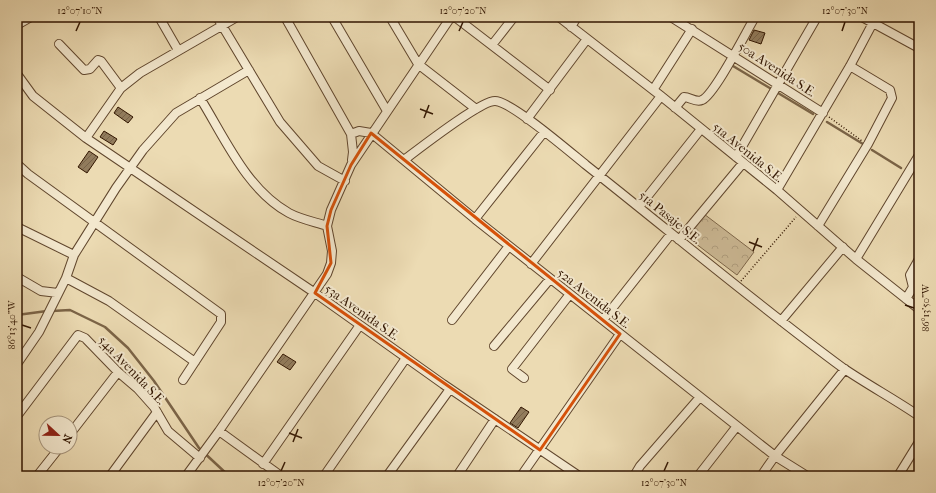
<svg xmlns="http://www.w3.org/2000/svg" width="936" height="493" font-family="'IM FELL French Canon',serif">
<defs>
<pattern id="park-crowns" width="20" height="18" patternUnits="userSpaceOnUse"><rect width="20" height="18" fill="#ccb995"/><path d="M2 6a3 3 0 1 1 6 0M12 15a3 3 0 1 1 6 0" fill="none" stroke="#b09e7f"/></pattern>
<pattern id="building-hatch" width="6" height="6" patternUnits="userSpaceOnUse"><rect width="6" height="6" fill="#927c5d"/><path d="M-1 1l2-2M0 6l6-6M5 7l2-2" fill="none" stroke="#78644a"/></pattern>
</defs>
<rect width="100%" height="100%" fill="#ecdbb3"/>
<filter id="stains"><feTurbulence type="fractalNoise" baseFrequency=".005" numOctaves="4"/><feColorMatrix values="0 0 0 0 .2 0 0 0 0 .09 0 0 0 0 .02 0 0 0 .5 -.17"/></filter>
<radialGradient id="worn" r=".72"><stop offset=".6" stop-color="#630" stop-opacity="0"/><stop offset="1" stop-color="#630" stop-opacity=".3"/></radialGradient>
<path fill="url(#park-crowns)" stroke="#7e674a" d="M704,214L754,252L737,275L687,237Z"/>
<g fill="none" stroke-linecap="round" stroke-linejoin="round">
<path stroke="#7b6447" stroke-width="2.5" d="M733,66L813,114
M827,122L863,144
M872,150L901,168
M915,177L919,179
M52,311L70,310L105,327L128,348L154,381L199,448L229,476
M17,315L47,311"/>
</g>
<path fill="url(#building-hatch)" stroke="#311500" d="M754,30L765,33L761,44L749,40Z
M118,107L133,117L128,123L114,113Z
M104,131L117,139L113,145L100,137Z
M89,151L98,157L87,173L78,167Z
M283,354L296,362L290,370L277,362Z
M521,407L529,412L518,428L510,423Z"/>
<g fill="none" stroke-linecap="round" stroke-linejoin="round">
<g stroke="#60462d" stroke-width="10">
<path id="minor" d="M159,17L178,50
M217,17L280,122L318,166L345,181
M285,17L351,134L353,152L352,160
M332,17L387,111
M390,17L418,64L476,109
M455,17L550,90
M559,17L661,96L777,190L856,259L919,309
M671,17L823,113
M862,17L919,48
M17,25L31,17
M571,27L577,17
M59,44L84,70L90,69L98,60L101,61L121,88
M492,45L514,17
M17,74L33,96L86,138L315,293L443,384L579,476
M653,90L692,29
M200,98C225,138 246,189 289,213C300,219 315,222 327,226
M675,108L684,97C690,97 696,103 702,100C715,94 746,32 755,17
M527,119L587,39
M351,134L359,131L371,133L475,219L737,426L775,456L807,476
M86,138L121,88L140,73L237,17
M736,157L817,17
M404,160C420,148 480,101 495,101C511,101 571,153 586,165C672,233 755,303 843,368C868,385 894,399 919,416
M17,164L28,174L221,314V322L183,380
M777,190L850,66L876,17
M639,207L701,129
M475,219L544,132
M818,226L868,144L892,98L890,90L850,66
M17,227L74,255
M679,240L743,163
M856,259L919,155
M531,264L661,96
M17,277L41,291L58,293
M66,278L109,301L195,362
M906,299L913,287L910,275L919,259
M452,320L509,246
M603,320L671,234
M781,321L843,247
M494,346L550,279
M17,364L39,332L66,278L74,255L116,188L143,150L176,113L249,70
M524,378L512,369L570,294
M17,416L78,335L85,338L118,372L138,389L154,407L168,431L200,458
M219,431L281,476
M70,434L118,372
M263,464L360,325
M37,476L60,447
M110,476L157,412
M186,476L219,431L327,274L331,263L332,251L327,226L331,210L351,165L451,17
M324,476L406,358
M387,476L450,389
M457,476L495,419
M521,476L620,334
M634,476L640,466L700,397
M698,476L737,426
M761,476L775,456L845,369
M898,476L919,442"/>
</g>
<path stroke="#311500" stroke-width="1.5" stroke-dasharray="1 2" stroke-linecap="butt" d="M829,117L862,141
M741,281L796,217"/>
<use href="#minor" stroke="#f3e8ce" stroke-width="8"/>
</g>
<path fill="none" stroke="#d6520b" stroke-width="3" stroke-linejoin="round" d="M371,133L620,334L540,450L315,293L331,263L327,226L331,210L351,165Z"/>
<path fill="none" stroke="#311500" stroke-width="1.5" d="M76,31L80,22M459,31L463,22M842,31L845,22M420,109L433,114M424,118L429,105M749,242L762,247M753,251L758,238M905,305L914,308M22,325L31,328M289,433L302,438M293,442L298,429M281,471L285,462M664,471L668,462"/>
<g text-anchor="middle" dominant-baseline="central" stroke-width="4" stroke-linejoin="round" paint-order="stroke">
<g font-size="13" fill="#311500" stroke="#f3e8ce">
<text transform="translate(777 69) rotate(33)">50a Avenida S.E.</text>
<text transform="translate(748 152) rotate(39)">51a Avenida S.E.</text>
<text transform="translate(670 217) rotate(39)">51a Pasaje S.E.</text>
<text transform="translate(594 298) rotate(38)">52a Avenida S.E.</text>
<text transform="translate(362 312) rotate(35)">53a Avenida S.E.</text>
<text transform="translate(132 370) rotate(46)">54a Avenida S.E.</text>
</g>
</g>
<rect width="936" height="493" fill="none" stroke="#ecdbb3" stroke-width="44"/>
<g transform="translate(58 435) rotate(112)"><circle r="19" fill="#f3e8ce" stroke="#a5947c"/>
<path d="M0-3L7 15L0 10L-7 15Z" fill="#8f2418"/>
<text y="-6" font-size="11" font-weight="bold" text-anchor="middle" fill="#311500">N</text>
</g>
<rect x="22" y="22" width="892" height="449" fill="none" stroke="#311500" stroke-width="1.5"/>
<g font-size="10" text-anchor="middle" fill="#311500">
<text x="80" y="14">12°07'10"N</text>
<text x="463" y="14">12°07'20"N</text>
<text x="845" y="14">12°07'30"N</text>
<text transform="translate(925 308) rotate(-90)" y="4">86°13'50"W</text>
<text transform="translate(11 325) rotate(-90)" y="4">86°13'40"W</text>
<text x="281" y="486">12°07'20"N</text>
<text x="664" y="486">12°07'30"N</text>
</g>
<rect width="100%" height="100%" filter="url(#stains)"/>
<rect width="100%" height="100%" fill="url(#worn)"/>
</svg>
